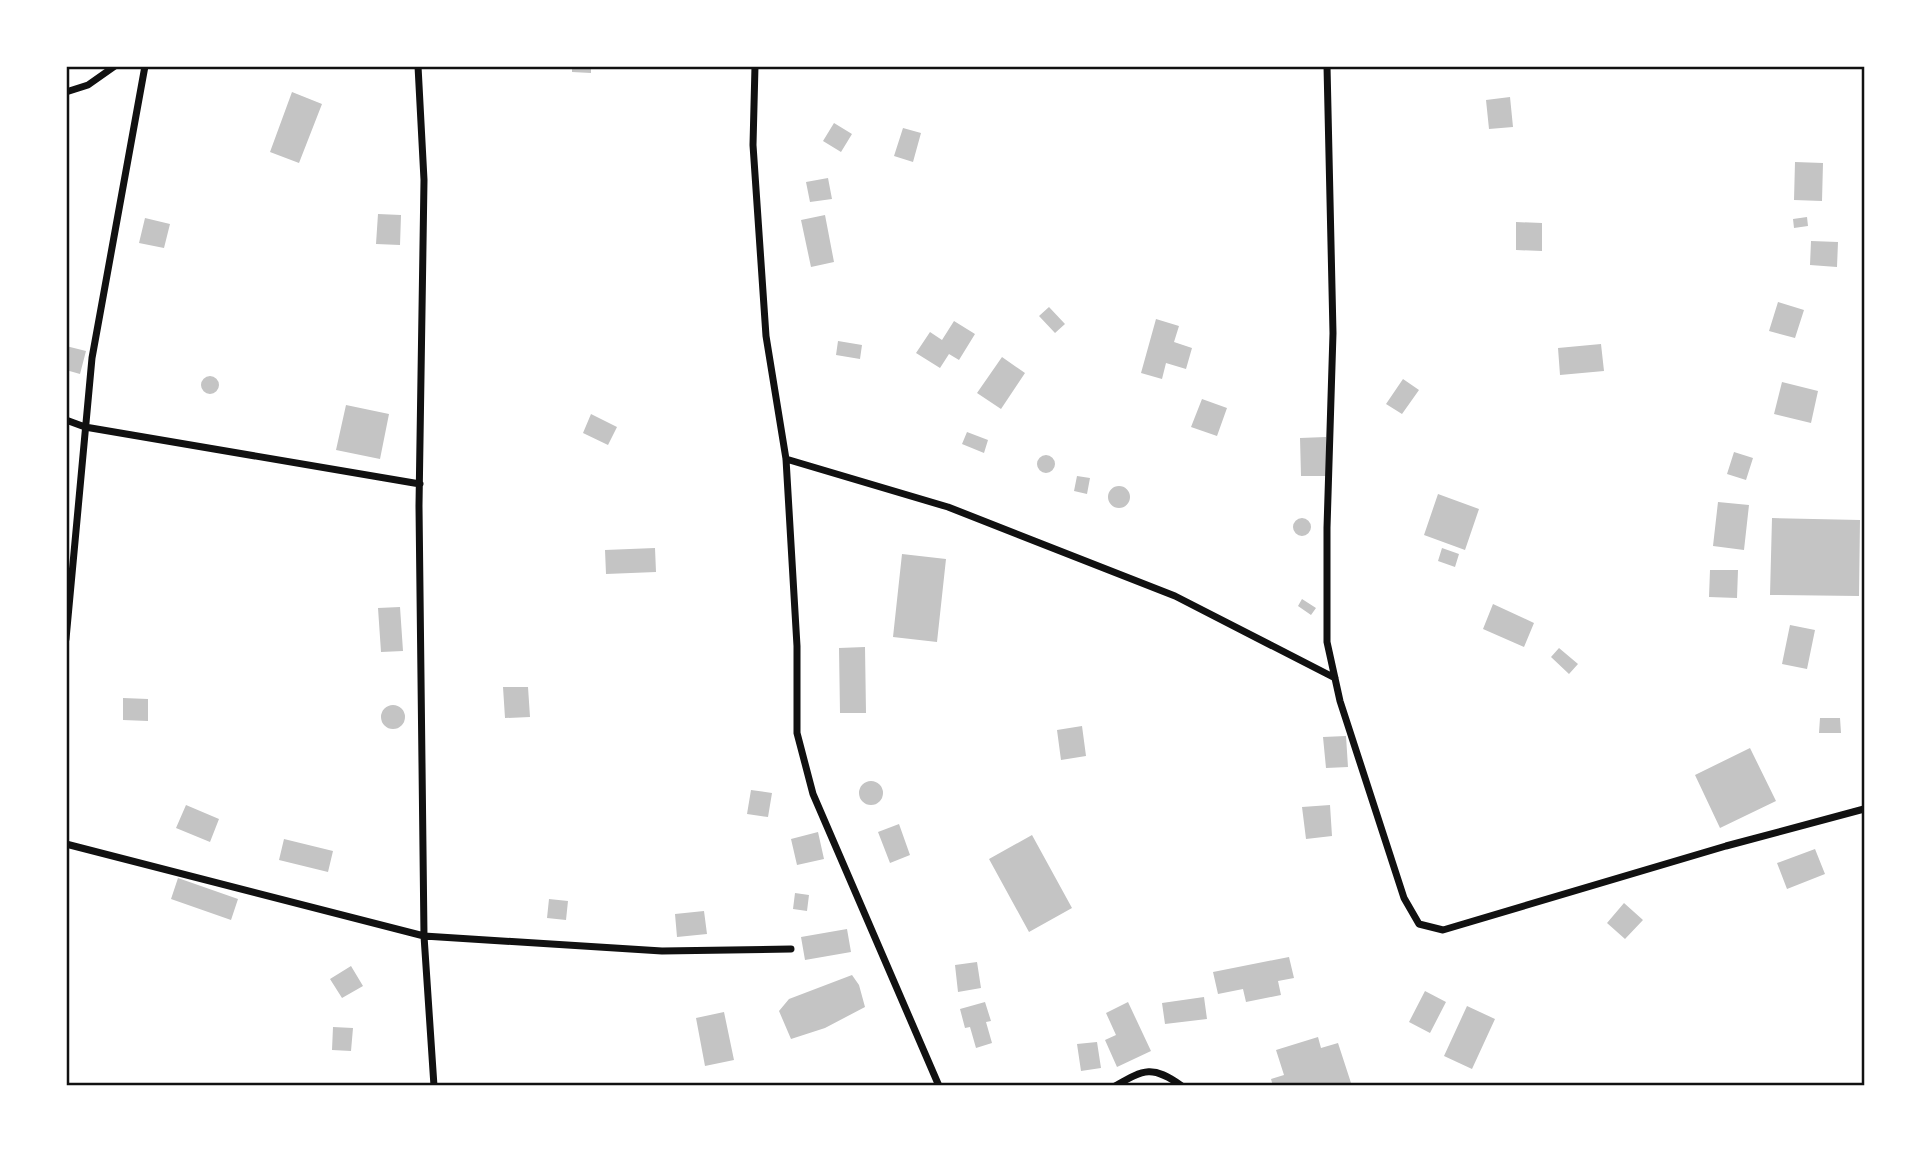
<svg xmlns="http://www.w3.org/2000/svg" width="1931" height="1152" font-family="Barlow,sans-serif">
<rect width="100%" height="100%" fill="#fff"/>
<path fill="#c4c4c4" d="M572,66H591V73L572,72Z
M292,92L322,104L299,163L270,152Z
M1510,97L1513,127L1489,129L1486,100Z
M834,123L852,134L841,152L823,141Z
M903,128L921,133L913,162L894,156Z
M1795,162L1823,163L1822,201L1794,200Z
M828,178L832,199L810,202L806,182Z
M378,214L401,215L400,245L376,244Z
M825,215L834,262L811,267L801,220Z
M1807,217L1808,226L1794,228L1793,219Z
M145,218L170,224L164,248L139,243Z
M1516,222L1542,223V251L1516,250Z
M1811,241L1838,242L1837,267L1810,265Z
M1778,302L1804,310L1795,338L1769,331Z
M1049,307L1065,324L1055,333L1039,316Z
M1156,319L1179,326L1174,342L1192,348L1186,369L1166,363L1162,379L1141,373Z
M954,321L975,334L959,360L949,354L940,368L916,353L930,332L942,340Z
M838,341L862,345L860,359L836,355Z
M1601,344L1604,371L1560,375L1558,348Z
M66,346L86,351L80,374L66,370Z
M1002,357L1025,373L1001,409L977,393Z
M201 385a9 9 0 1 1 18 0a9 9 0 1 1-18 0Z
M1403,379L1419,390L1402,414L1386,404Z
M1782,382L1818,391L1811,423L1774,414Z
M1202,399L1227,408L1217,436L1191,427Z
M346,405L389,414L380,459L336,450Z
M591,414L617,427L608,445L583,433Z
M967,432L988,440L984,453L962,444Z
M1326,437L1327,476H1301L1300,438Z
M1734,452L1753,458L1746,480L1727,474Z
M1037 464a9 9 0 1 1 18 0a9 9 0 1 1-18 0Z
M1077,476L1090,478L1087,494L1074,491Z
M1108 497a11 11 0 1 1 22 0a11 11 0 1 1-22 0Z
M1438,494L1479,509L1465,550L1424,535Z
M1718,502L1749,505L1744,550L1713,546Z
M1772,518L1860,520L1859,596L1770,595Z
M1293 527a9 9 0 1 1 18 0a9 9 0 1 1-18 0Z
M655,548L656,572L606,574L605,550Z
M1442,548L1459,554L1455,567L1438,561Z
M902,554L946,559L937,642L893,637Z
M1710,570H1738L1737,598L1709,597Z
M1302,599L1316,608L1311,615L1298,606Z
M1493,604L1534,623L1524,647L1483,629Z
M400,607L403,651L381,652L378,608Z
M1790,625L1815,630L1807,669L1782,664Z
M865,647L866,713H840L839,648Z
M1559,648L1578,664L1569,674L1551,657Z
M503,687H528L530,717L505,718Z
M123,698L148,699V721L123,720Z
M381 717a12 12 0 1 1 24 0a12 12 0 1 1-24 0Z
M1820,718H1840L1841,733H1819Z
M1082,726L1086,756L1061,760L1057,730Z
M1346,736L1348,767L1326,768L1323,737Z
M1750,748L1776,801L1720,828L1695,775Z
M859 793a12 12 0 1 1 24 0a12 12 0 1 1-24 0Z
M751,790L772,793L768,817L747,814Z
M186,805L219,819L210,842L176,828Z
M1330,805L1332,836L1306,839L1302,807Z
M899,824L910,855L890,863L878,832Z
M818,832L824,859L797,865L791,839Z
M1032,835L1072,908L1029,932L989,859Z
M284,839L333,851L328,872L279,860Z
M1815,849L1825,874L1787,889L1777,863Z
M178,878L238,899L231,920L171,899Z
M795,893L809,895L807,911L793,909Z
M549,899L568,901L566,920L547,918Z
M1624,903L1643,920L1625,939L1607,923Z
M704,911L707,934L677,937L675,914Z
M847,929L851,952L805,960L801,937Z
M1289,957L1294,978L1278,981L1281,995L1246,1002L1243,989L1218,994L1213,972Z
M977,962L981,988L958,992L955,965Z
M351,966L363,986L342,998L330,979Z
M852,975L859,985L865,1007L825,1028L791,1039L779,1011L789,999Z
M1425,991L1446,1002L1430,1033L1409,1022Z
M1204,997L1207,1019L1165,1024L1162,1003Z
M985,1002L991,1021L986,1022L992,1043L976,1048L970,1027L965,1028L960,1009Z
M1128,1002L1151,1051L1117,1067L1105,1040L1116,1035L1106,1013Z
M1467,1006L1495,1019L1472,1069L1444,1056Z
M724,1012L734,1060L705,1066L696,1018Z
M333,1027L353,1028L351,1051L332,1050Z
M1318,1037L1321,1048L1338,1043L1352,1086H1273L1271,1079L1284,1075L1276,1050Z
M1097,1042L1101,1068L1081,1071L1077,1044Z"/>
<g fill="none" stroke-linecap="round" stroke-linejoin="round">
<path stroke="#111" stroke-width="7" d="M418,66L424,180L419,506L424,936L434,1086
M755,66L753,145L766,336L786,459L797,646V733L813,794L939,1086
M1327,66L1333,333L1327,528V642L1340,701L1404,898L1419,924L1443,930L1726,846L1864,809
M66,92L88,85L115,66
M66,420L85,427L420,484
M786,459L948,507L1175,596L1335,678
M66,639L92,358L145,66
M66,844L424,936L662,951L791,949
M1115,1086C1145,1069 1152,1065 1182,1086"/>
</g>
<rect width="1931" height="1152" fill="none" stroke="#ffffff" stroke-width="136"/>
<rect x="68" y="68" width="1795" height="1016" fill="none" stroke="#111" stroke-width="2.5"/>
</svg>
